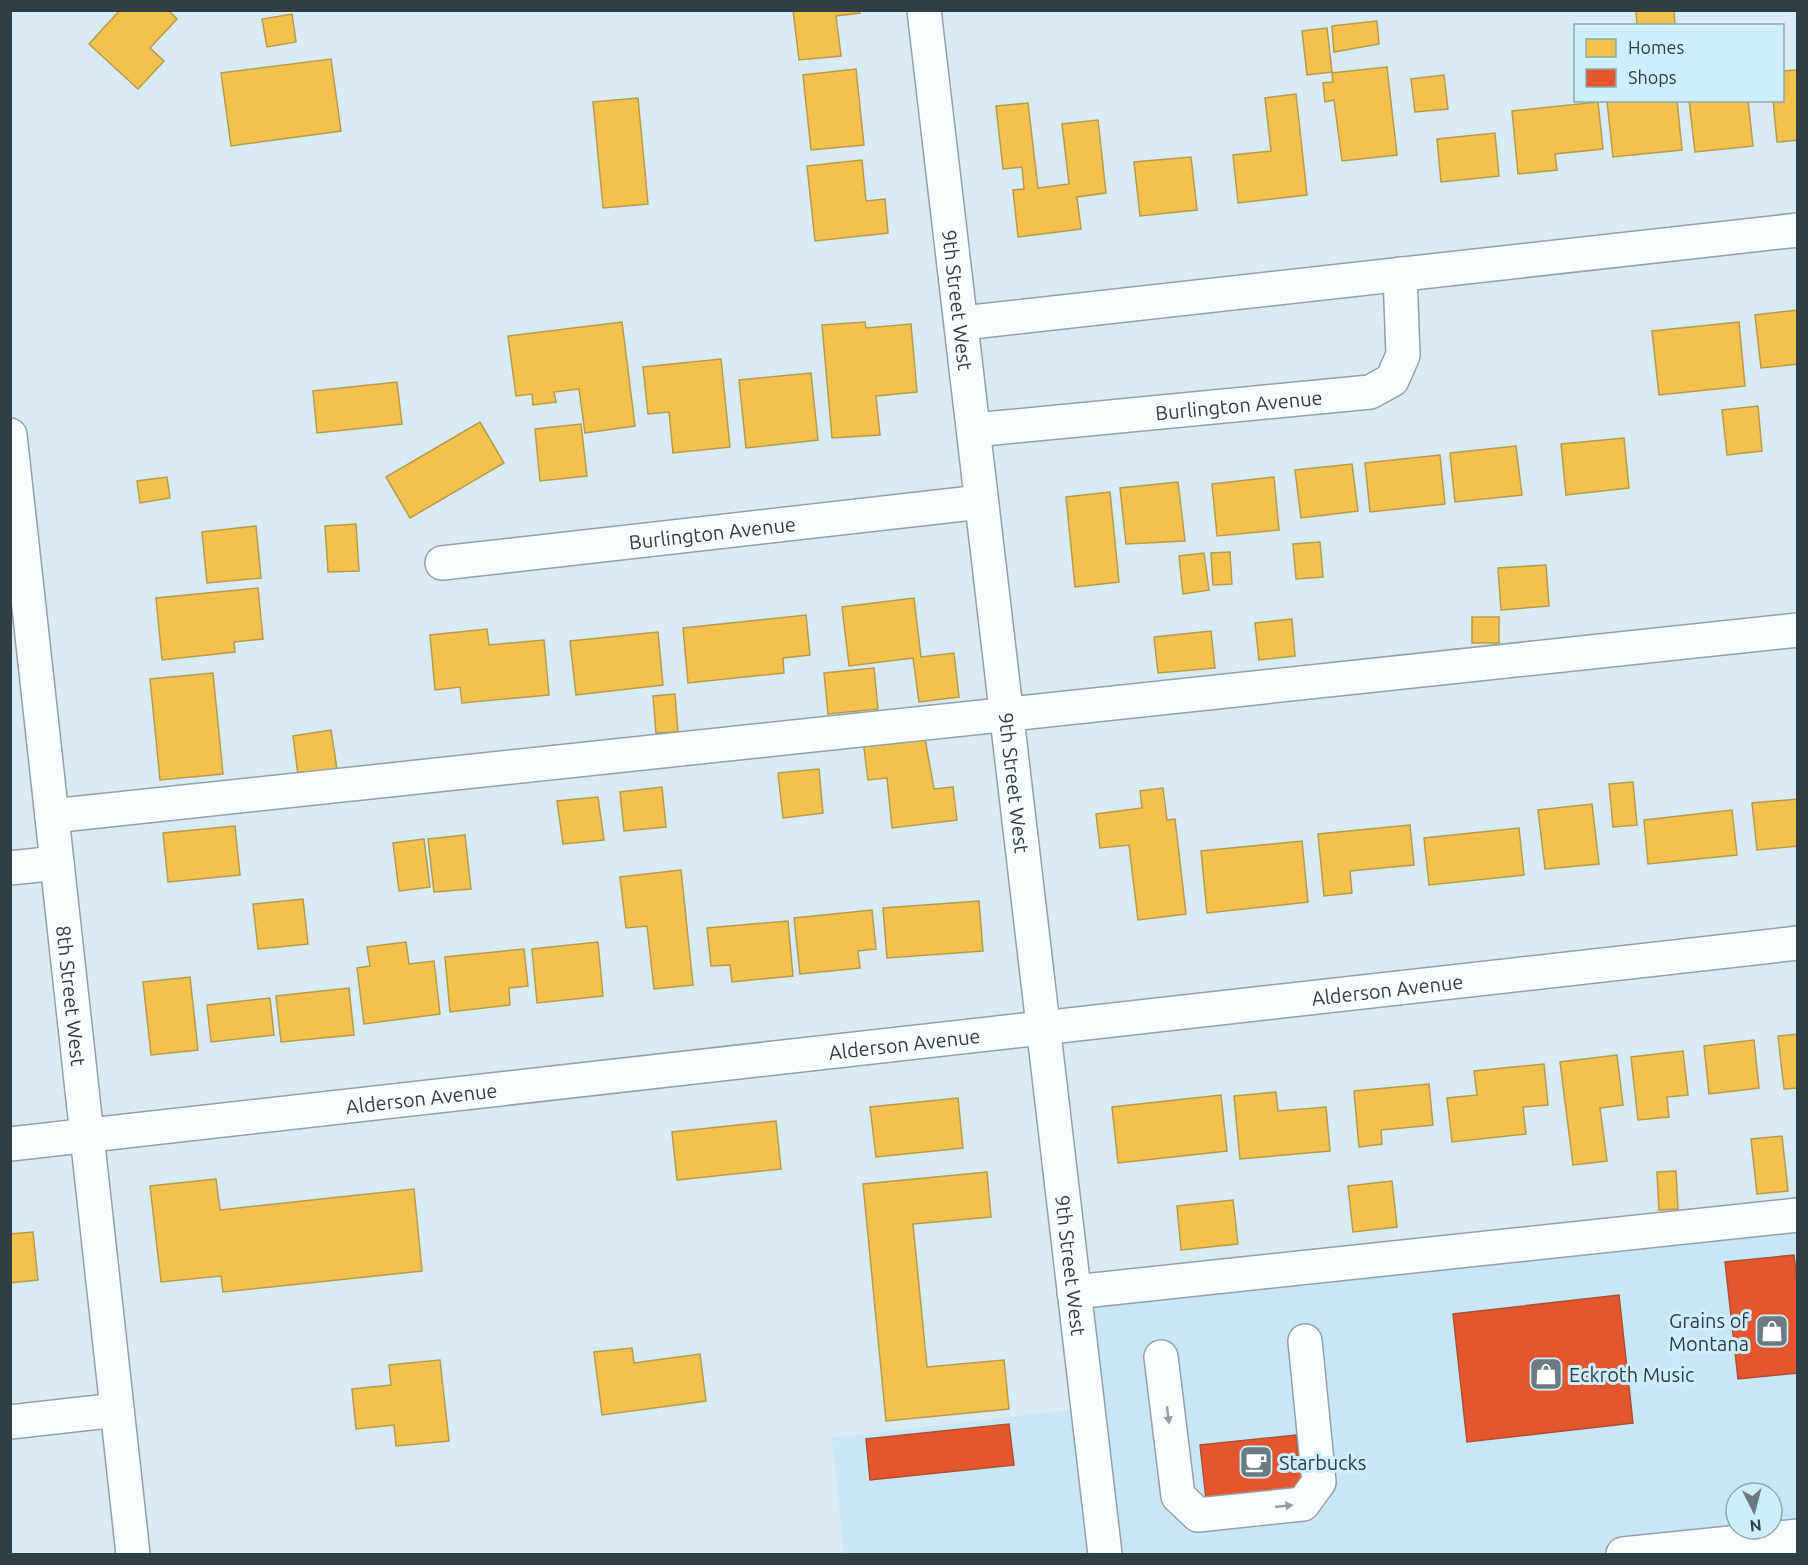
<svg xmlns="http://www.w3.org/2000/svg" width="1808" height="1565" font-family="Ubuntu,sans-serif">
<rect width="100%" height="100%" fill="#d8eaf2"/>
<path fill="#c8e7f4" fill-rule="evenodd" d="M1797,1214V1554H844L832,1438L1087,1408L1074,1292ZM1736,1493H1772V1529H1736Z"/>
<path fill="#f2c14e" stroke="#b89a4b" stroke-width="1.5" d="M120,10H168L177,19L150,48L164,61L138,89L89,44Z
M793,10H859L860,13L836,16L841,56L799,60Z
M1636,10H1674L1675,26H1637Z
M292,14L296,42L267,47L262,19Z
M1377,21L1379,44L1334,52L1332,26Z
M1327,28L1332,72L1307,75L1302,31Z
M331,59L341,131L231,146L221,73Z
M1387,67L1397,155L1342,161L1334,100L1325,102L1323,83L1333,82L1332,73Z
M856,69L864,145L811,150L803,75Z
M1798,70V140L1777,142L1773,100H1782V71Z
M1444,75L1448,109L1415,112L1411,79Z
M1296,94L1307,195L1238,203L1233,155L1271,151L1265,98Z
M638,98L648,204L603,208L593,102Z
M1677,100L1682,150L1613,157L1607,101Z
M1689,100H1748L1753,146L1695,152Z
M1598,102L1603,149L1555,154L1557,170L1518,174L1512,111Z
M1028,103L1038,188L1069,184L1062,124L1098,120L1106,193L1077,197L1081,229L1018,237L1013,190L1024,189L1022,167L1003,169L996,106Z
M1495,133L1499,176L1441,182L1437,139Z
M1191,157L1197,210L1140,216L1134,162Z
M862,160L866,201L885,199L888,233L815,241L807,166Z
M1798,310V364L1761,368L1755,315Z
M622,322L635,426L585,433L579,389L554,392L556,402L533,405L532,394L516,396L508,336Z
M865,322L866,328L911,324L917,392L876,396L880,435L832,438L822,325Z
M1739,322L1745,386L1659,395L1652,331Z
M721,359L730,447L673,453L669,412L648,414L643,367Z
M811,373L818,440L746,448L739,380Z
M397,382L402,424L317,433L313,391Z
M1758,406L1762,451L1727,455L1722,410Z
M480,422L504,463L410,518L386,477Z
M581,424L587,476L540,481L535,429Z
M1624,438L1629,488L1566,495L1561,444Z
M1516,446L1522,495L1455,502L1450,453Z
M1440,455L1445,504L1370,512L1365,463Z
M1352,464L1358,511L1301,518L1295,470Z
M167,477L170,498L140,503L137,481Z
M1274,477L1279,530L1217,536L1212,484Z
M1178,482L1185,541L1126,544L1120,488Z
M1110,492L1119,582L1075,587L1066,497Z
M356,524L359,571L328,572L325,526Z
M256,526L261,578L207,583L202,532Z
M1320,542L1323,577L1296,579L1293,544Z
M1230,552L1232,584L1213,585L1211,553Z
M1204,553L1209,590L1183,594L1179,556Z
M1546,565L1549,606L1501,610L1498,568Z
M258,588L263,639L234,642L235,652L162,660L156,598Z
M914,598L921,657L954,653L959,697L919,702L913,658L849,666L842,607Z
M806,615L810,655L783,658L784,673L688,683L683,628Z
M1472,617H1499V643H1472Z
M1292,619L1295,656L1259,660L1255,623Z
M487,629L489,645L544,640L549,695L462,703L460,687L435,690L430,635Z
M1211,631L1215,668L1158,673L1154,637Z
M658,632L663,685L576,695L570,641Z
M874,668L878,709L828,714L824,673Z
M213,673L223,774L160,780L150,679Z
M675,694L678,732L656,733L653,696Z
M331,730L337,769L298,775L293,736Z
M924,733L934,789L953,787L957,820L892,828L887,778L868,780L863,740Z
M819,769L823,813L783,818L778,773Z
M1633,782L1637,825L1613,827L1609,784Z
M662,787L666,827L624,831L620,792Z
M1163,788L1167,820L1175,819L1186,914L1138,920L1129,845L1100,848L1096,814L1142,808L1140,791Z
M598,797L604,840L563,844L557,801Z
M1798,799V846L1757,850L1752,803Z
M1592,804L1599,864L1545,869L1538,810Z
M1732,810L1737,855L1648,864L1644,820Z
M1410,825L1414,865L1350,871L1352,893L1324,896L1318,834Z
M235,826L240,875L168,882L163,833Z
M1519,828L1524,875L1429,885L1424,838Z
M465,835L471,889L434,892L428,839Z
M424,839L430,887L399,891L393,843Z
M1302,841L1308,902L1207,913L1201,851Z
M681,870L693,985L654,989L647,926L626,928L620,877Z
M303,899L308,944L258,949L253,904Z
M979,901L983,951L887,958L883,908Z
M872,910L876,949L858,951L860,968L800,974L794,918Z
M788,921L793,976L732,982L730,965L711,966L707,928Z
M406,942L409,964L434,961L440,1014L364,1024L357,968L370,966L367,947Z
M598,942L603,996L537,1003L532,949Z
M524,949L528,986L509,988L510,1005L450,1012L445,957Z
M190,977L198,1050L151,1055L143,982Z
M349,988L354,1035L281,1042L276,996Z
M270,998L274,1035L211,1042L207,1005Z
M1798,1034V1088L1784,1089L1778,1036Z
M1754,1040L1759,1088L1709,1094L1704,1046Z
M1683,1051L1688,1095L1667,1097L1669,1117L1638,1120L1631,1057Z
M1617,1055L1623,1105L1600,1108L1607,1161L1573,1165L1560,1062Z
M1544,1064L1548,1105L1523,1107L1526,1134L1452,1142L1447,1098L1477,1095L1474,1071Z
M1429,1084L1433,1125L1381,1130L1382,1144L1359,1147L1354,1091Z
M1276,1092L1278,1111L1326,1107L1330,1151L1240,1159L1234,1096Z
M1221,1095L1227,1151L1118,1163L1112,1107Z
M958,1098L963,1148L876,1157L870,1107Z
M776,1121L781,1169L677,1180L672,1132Z
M1782,1136L1788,1191L1757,1194L1751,1139Z
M1676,1171L1678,1209L1659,1210L1657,1172Z
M987,1172L991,1217L913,1224L927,1367L1004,1360L1009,1409L886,1421L863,1184Z
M216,1179L220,1210L414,1189L422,1271L223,1292L221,1276L161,1282L150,1186Z
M1392,1181L1397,1227L1353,1232L1348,1186Z
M1233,1200L1238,1244L1181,1250L1177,1206Z
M33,1232L38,1280L10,1283V1234Z
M632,1348L634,1363L700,1354L706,1401L602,1415L594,1352Z
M440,1360L449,1441L396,1446L394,1425L356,1429L352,1389L391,1385L389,1365Z"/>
<path fill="#e4572e" stroke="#ae5035" stroke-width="1.5" d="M1794,1255L1798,1290V1373L1738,1379L1725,1262Z
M1619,1295L1633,1423L1467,1442L1453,1314Z
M1009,1424L1014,1465L870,1480L866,1439Z
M1296,1435L1298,1455L1310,1454L1305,1488L1206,1499L1200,1445Z"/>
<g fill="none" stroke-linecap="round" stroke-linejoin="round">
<g stroke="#94a1a7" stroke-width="36">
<g id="minor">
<path id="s1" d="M924,10L1105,1554"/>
<path d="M963,323L1798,230"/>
<path id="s2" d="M974,430L1370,392L1392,380L1403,355L1400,274"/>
<path id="s3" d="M10,435L133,1554"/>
<path id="s4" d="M442,563L981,502"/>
<path d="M52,816L1798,630"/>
<path d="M10,868L57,863"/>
<path id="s5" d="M10,1144L1798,943"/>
<path d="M1074,1292L1798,1215"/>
<path d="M1161,1357L1178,1496L1198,1515L1303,1504L1319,1482L1305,1341"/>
<path d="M10,1422L117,1410"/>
</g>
</g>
<g stroke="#94a1a7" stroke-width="36">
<path id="major" d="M1623,1554L1798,1536"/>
</g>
<use href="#minor" stroke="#f9fcfd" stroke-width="33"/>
<use href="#major" stroke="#f9fcfd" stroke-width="33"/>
</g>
<defs><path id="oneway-solid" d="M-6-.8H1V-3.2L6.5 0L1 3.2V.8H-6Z" transform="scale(1.5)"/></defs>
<g fill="#959ea0">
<use href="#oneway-solid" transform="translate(1168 1415) rotate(83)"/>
<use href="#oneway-solid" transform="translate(1284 1506) rotate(-6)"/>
</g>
<defs>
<g id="shop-square" transform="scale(1.725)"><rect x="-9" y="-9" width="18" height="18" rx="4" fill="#6b7b81" stroke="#cdeffc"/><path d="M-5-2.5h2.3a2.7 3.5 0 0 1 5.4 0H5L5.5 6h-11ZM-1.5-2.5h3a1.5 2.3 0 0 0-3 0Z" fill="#fff"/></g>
<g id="cafe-square" transform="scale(1.725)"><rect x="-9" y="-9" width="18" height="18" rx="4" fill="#6b7b81" stroke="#cdeffc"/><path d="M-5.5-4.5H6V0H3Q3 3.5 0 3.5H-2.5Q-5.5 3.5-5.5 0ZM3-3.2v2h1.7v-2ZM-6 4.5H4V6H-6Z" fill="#fff"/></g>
</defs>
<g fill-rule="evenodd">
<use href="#shop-square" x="1772" y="1331"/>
<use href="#shop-square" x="1546" y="1374"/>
<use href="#cafe-square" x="1256" y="1462"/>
</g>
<g text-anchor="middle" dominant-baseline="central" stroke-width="6" stroke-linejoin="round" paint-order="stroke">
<g font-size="20" fill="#313f44" stroke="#cdeffc">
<text stroke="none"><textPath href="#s1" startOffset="292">9th Street West</textPath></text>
<text stroke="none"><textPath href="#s2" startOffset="266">Burlington Avenue</textPath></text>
<text stroke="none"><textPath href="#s4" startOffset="272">Burlington Avenue</textPath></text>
<text stroke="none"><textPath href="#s1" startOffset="778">9th Street West</textPath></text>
<text stroke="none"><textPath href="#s5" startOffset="1386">Alderson Avenue</textPath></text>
<text stroke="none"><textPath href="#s3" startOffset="564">8th Street West</textPath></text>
<text stroke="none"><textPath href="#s5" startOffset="900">Alderson Avenue</textPath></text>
<text stroke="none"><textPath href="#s5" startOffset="414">Alderson Avenue</textPath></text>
<text stroke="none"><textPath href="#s1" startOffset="1264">9th Street West</textPath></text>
</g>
<g font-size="20" fill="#313f44" stroke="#cdeffc" text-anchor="start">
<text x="1749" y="1320" text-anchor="end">Grains of<tspan x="1749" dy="23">Montana</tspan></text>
<text x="1569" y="1374">Eckroth Music</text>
<text x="1279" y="1462">Starbucks</text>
</g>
</g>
<rect width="1808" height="1565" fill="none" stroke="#313f44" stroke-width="24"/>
<rect x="1574" y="24" width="210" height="78" fill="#cdeffc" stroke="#8fa9b2" stroke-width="1.5"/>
<rect x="1586" y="39" width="30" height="18" fill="#f2c14e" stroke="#8fa9b2" stroke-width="1.5"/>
<text x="1628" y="54" font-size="18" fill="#313f44">Homes</text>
<rect x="1586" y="69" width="30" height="18" fill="#e4572e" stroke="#8fa9b2" stroke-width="1.5"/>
<text x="1628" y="84" font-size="18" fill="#313f44">Shops</text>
<g transform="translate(1754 1511) rotate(174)"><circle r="28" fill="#cdeffc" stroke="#8fa9b2" stroke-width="1.5"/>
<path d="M0-4.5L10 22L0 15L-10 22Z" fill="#6b7b81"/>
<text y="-9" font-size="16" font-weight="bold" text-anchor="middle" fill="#313f44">N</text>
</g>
</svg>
